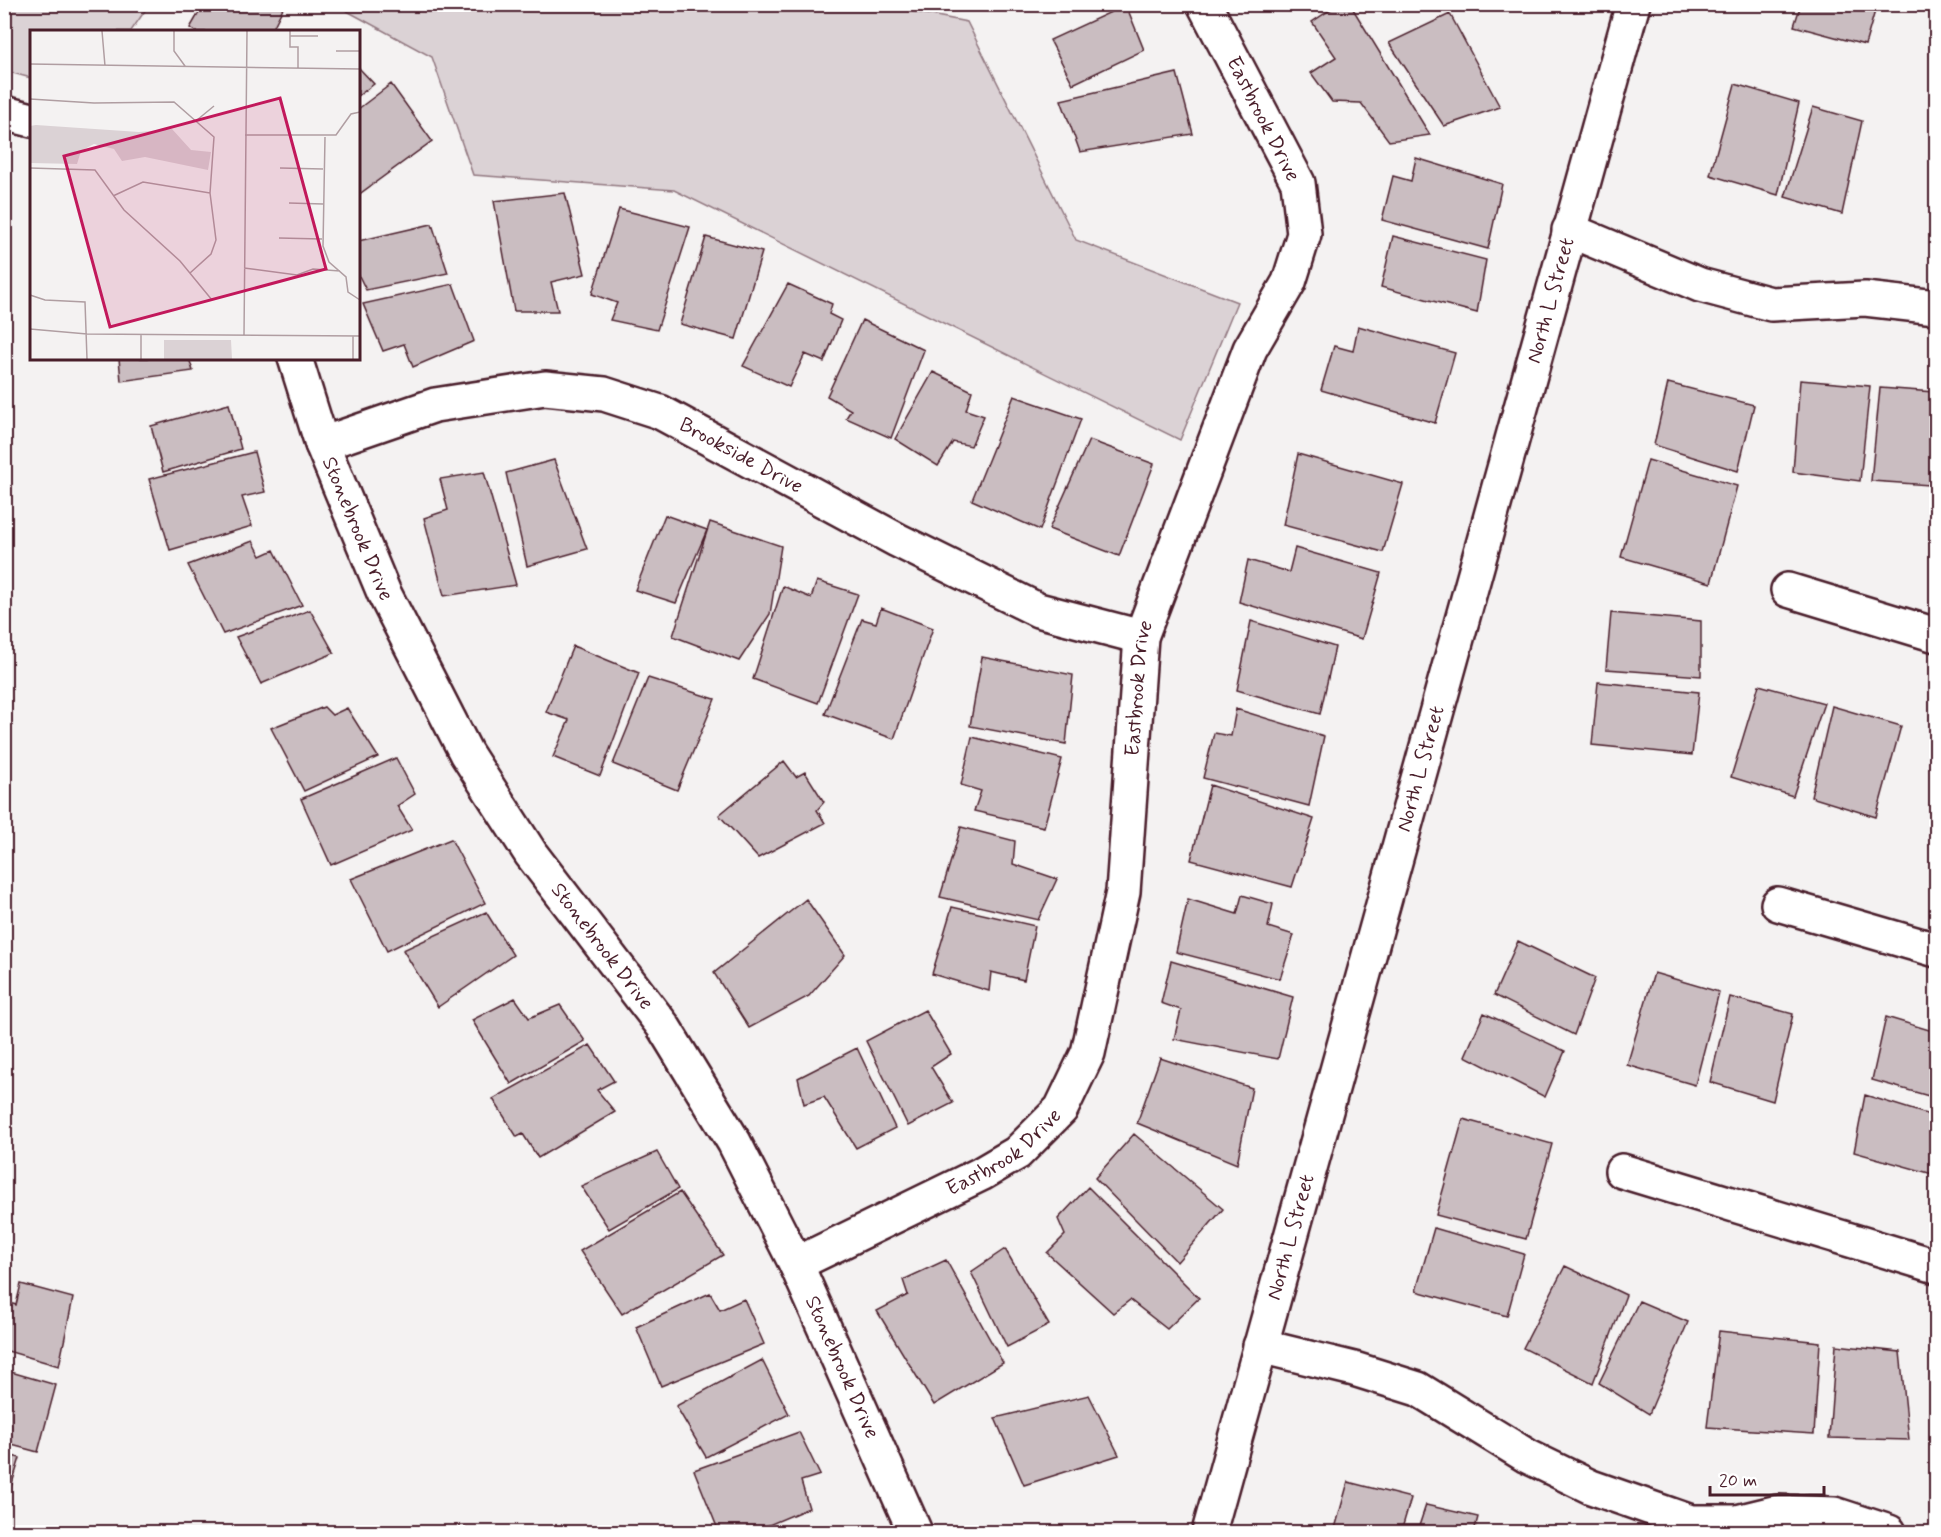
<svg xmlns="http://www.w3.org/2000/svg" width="1941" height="1537" font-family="Mynerve,sans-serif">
<rect width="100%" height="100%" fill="#f4f2f2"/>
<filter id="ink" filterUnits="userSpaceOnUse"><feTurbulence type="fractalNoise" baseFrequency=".0167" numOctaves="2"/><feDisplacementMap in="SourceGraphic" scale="12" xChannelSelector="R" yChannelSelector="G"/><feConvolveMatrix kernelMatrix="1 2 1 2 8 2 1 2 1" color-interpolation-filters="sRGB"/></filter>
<g filter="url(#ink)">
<path fill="#dbd2d5" stroke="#927880" stroke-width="1.5" d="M874,4L967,22L1076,240L1237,302L1180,440L674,190L473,175L432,57L336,5Z
M4,5L5,4L149,5L131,31L32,32L31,78L5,71Z"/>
<path fill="#cabdc1" stroke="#4a1f2b" stroke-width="1.5" d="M204,4H281L284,6L271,32H196L190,28Z
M1339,4H1350L1430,135L1389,141L1361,103L1332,102L1311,73L1336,57L1312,22Z
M1801,4H1877L1865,45L1794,26Z
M1126,5L1144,50L1073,84L1050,40Z
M1450,14L1500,107L1444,126L1389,43Z
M358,67L374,84L358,96Z
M1177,73L1193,134L1080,152L1061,100Z
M391,84L432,141L358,195V109Z
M1735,84L1799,103L1778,195L1710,175Z
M1813,107L1862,121L1842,214L1785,197Z
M1416,158L1502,184L1488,249L1382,220L1393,176L1411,181Z
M565,193L585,274L551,282L558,311H514L494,201Z
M619,209L690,227L657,330L610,320L617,303L592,294Z
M432,224L448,273L366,290L358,274V241Z
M1393,236L1486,260L1477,313L1381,287Z
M706,237L762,252L736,339L680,324Z
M453,284L474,341L413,367L404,344L383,351L363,304Z
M788,284L832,304L829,314L841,320L824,362L805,354L789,387L743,366Z
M862,320L924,350L891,438L846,418L851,410L827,396Z
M1358,326L1455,353L1435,423L1321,390L1334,346L1353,351Z
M119,358H189L193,371L121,381Z
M933,372L972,391L966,410L984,416L971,446L953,442L938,466L895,439Z
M1800,380L1870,386L1860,481L1793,472Z
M1668,383L1754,405L1738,471L1654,445Z
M1880,388L1934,392L1930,485L1871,481Z
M1014,396L1081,419L1040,530L972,500Z
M229,404L241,449L163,472L151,426Z
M1089,440L1154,464L1119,556L1049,529Z
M254,452L265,492L242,497L252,526L170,550L149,479Z
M1298,454L1403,484L1383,552L1283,525Z
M554,460L587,549L527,566L506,473Z
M1648,460L1737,486L1711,583L1621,557Z
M484,472L516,585L444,596L424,518L448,510L440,479Z
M665,515L707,530L676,603L635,590Z
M710,522L781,546L770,614L739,661L673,636Z
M253,541L261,556L274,550L302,605L223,634L188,565Z
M1295,548L1381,573L1362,639L1239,602L1248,560L1289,572Z
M817,581L858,594L818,703L753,679L783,586L811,598Z
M881,608L933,628L894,739L825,714L862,619L876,623Z
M310,610L334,653L261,684L236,637Z
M1611,613L1701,621V676L1606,669Z
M1251,621L1335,647L1320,714L1237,690Z
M573,646L639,673L600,776L553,757L569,720L546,712Z
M982,657L1073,675L1066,744L970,726Z
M648,678L715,699L677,790L613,764Z
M1598,682L1699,692L1692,755L1592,745Z
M1759,685L1824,703L1793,796L1731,777Z
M1832,706L1901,726L1876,817L1811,797Z
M324,707L332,715L347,708L378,757L304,791L271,728Z
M1236,709L1324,736L1309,806L1203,778L1214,733L1231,736Z
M972,737L1062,759L1044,827L974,811L981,791L961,785Z
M396,758L415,794L397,806L412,830L331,865L301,799Z
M784,761L796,777L805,772L824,802L817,810L825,823L758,858L719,815Z
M1210,785L1314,819L1292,887L1191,860Z
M961,827L1015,841L1013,864L1057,879L1038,920L940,897Z
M451,839L485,903L387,951L351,879Z
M1242,895L1273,904L1268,927L1294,935L1280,979L1176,952L1188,899L1237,914Z
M806,899L845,955L809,996L749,1028L714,973Z
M952,907L1035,926L1024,980L991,972L989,991L932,974Z
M486,912L513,955L438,1007L403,950Z
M1518,941L1595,978L1574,1035L1494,995Z
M1171,961L1293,997L1278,1059L1174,1039L1181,1010L1161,1003Z
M1654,973L1719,992L1695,1085L1627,1065Z
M1730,997L1793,1014L1773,1101L1710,1082Z
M515,998L529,1018L560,1005L585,1041L511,1084L472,1020Z
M925,1010L951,1054L931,1067L953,1103L908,1126L866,1041Z
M1484,1013L1565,1051L1545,1097L1465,1056Z
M1886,1017L1936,1032V1098L1872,1080Z
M590,1045L614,1081L597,1090L615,1112L538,1158L523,1134L517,1137L493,1099Z
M857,1048L895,1128L856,1148L824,1097L804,1104L798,1078Z
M1160,1058L1252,1088L1237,1164L1137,1123Z
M1865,1095L1936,1117V1175L1854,1152Z
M1463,1119L1552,1144L1526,1239L1436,1215Z
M1134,1134L1223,1209L1177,1262L1095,1178Z
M657,1152L678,1189L609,1229L581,1186Z
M1088,1187L1199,1298L1167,1329L1130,1300L1113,1313L1047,1253L1065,1235L1058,1219Z
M680,1192L723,1255L622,1314L580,1251Z
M1434,1228L1524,1254L1507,1316L1416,1291Z
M1005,1249L1049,1325L1007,1347L971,1272Z
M946,1260L1003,1363L934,1405L877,1311L908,1295L903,1280Z
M1565,1266L1626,1295L1593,1383L1523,1348Z
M21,1284L73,1298L59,1366L4,1350V1301L16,1305Z
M710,1293L720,1310L744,1299L764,1344L661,1386L636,1327Z
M1639,1301L1688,1322L1649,1414L1599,1383Z
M1719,1331L1820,1342L1814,1434L1707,1427Z
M1836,1345L1900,1352L1909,1440L1829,1438Z
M762,1360L789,1414L706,1457L676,1406Z
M4,1370L56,1385L38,1452L4,1443Z
M1089,1395L1119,1455L1024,1485L995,1418Z
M799,1432L820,1475L801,1481L809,1508L752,1532H719L694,1470Z
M4,1454L20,1458L4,1509Z
M1348,1482L1411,1498L1401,1532H1334Z
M1426,1505L1478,1517L1474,1532H1417Z"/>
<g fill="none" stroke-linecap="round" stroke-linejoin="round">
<g stroke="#4a1f2b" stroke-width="38">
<g id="minor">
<path d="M4,113L32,120"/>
<path d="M1569,230L1700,285L1771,304L1865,299L1936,307"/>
<path id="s1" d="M295,358L322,444L384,593L466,753L531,854L663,1026L734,1142L796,1264L915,1532"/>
<path id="s2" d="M322,444L435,405L545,388L604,394L660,412L897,540L1038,610L1141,637"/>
<path d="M1788,590L1936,635"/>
<path d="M1778,904L1936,950"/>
<path d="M1622,1171L1936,1266"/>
<path id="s3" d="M796,1264L981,1174L1017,1153L1061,1109L1088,1053L1123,892L1141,637L1250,349L1289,282L1304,234L1298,183L1204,4"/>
<path d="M1260,1346L1354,1369L1418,1389L1527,1456L1591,1487L1691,1522H1737L1778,1512L1834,1514L1889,1532"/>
<path id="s4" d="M1209,1532L1633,4"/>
</g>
</g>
<use href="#minor" stroke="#fff" stroke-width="33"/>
</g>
</g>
<g text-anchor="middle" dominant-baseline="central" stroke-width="4.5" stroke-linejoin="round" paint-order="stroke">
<g font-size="21" fill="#4a1f2b" stroke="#fff">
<text transform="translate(1263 119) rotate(63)">Eastbrook Drive</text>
<text stroke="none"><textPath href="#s4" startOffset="1278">North L Street</textPath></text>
<text stroke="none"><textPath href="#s2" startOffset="441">Brookside Drive</textPath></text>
<text stroke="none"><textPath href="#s1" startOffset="182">Stonebrook Drive</textPath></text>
<text stroke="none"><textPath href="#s3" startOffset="741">Eastbrook Drive</textPath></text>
<text stroke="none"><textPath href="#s4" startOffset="792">North L Street</textPath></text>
<text stroke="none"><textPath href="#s1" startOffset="668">Stonebrook Drive</textPath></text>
<text stroke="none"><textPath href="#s3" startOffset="237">Eastbrook Drive</textPath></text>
<text stroke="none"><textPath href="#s4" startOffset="306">North L Street</textPath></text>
<text stroke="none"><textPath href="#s1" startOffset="1154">Stonebrook Drive</textPath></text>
</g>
</g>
<g transform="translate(30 30)">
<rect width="330" height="330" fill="#f4f2f2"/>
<path d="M6,95L109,102L142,99L161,120L181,122L178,140L115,127L92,131L84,119L64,114L51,121L47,134L0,133V96ZM134,310H201L202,329H134Z" fill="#dbd2d5"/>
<path fill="none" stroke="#b09ea2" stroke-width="1.5" d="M72,1L75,36M144,1V21L155,36M260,1V17H268V38M260,6H288M306,21H330M0,34L330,39M0,69L64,73L144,72L184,107L180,163L186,210L181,224L160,243M167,90L184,76M215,105H306L321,84L330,82M295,107L293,216L299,232L316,247L318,262L330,270M0,138L65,140L94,180L150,231L182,270M250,138L293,139M83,166L113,152L180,163M259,173L293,174M249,208L292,209M214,238L267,245L283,239L310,241M0,265L15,270L55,272L57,329M0,299L57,304L330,306M111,305V329M214,305L217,1M323,329V306"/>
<path fill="#c2185b" fill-opacity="0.15" stroke="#c2185b" stroke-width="3" d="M250,68L296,239L80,297L34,126Z"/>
<rect width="330" height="330" fill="none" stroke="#4a1f2b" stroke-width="3"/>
</g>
<rect width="1941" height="1537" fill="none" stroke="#fff" stroke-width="24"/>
<rect x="12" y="12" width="1917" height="1513" fill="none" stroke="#4a1f2b" stroke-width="2" filter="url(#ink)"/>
<path d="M1710 1486v9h114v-9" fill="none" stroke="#4a1f2b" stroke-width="3"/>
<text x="1719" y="1486" font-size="18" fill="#4a1f2b" stroke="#ffffff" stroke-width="4.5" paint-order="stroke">20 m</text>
</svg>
